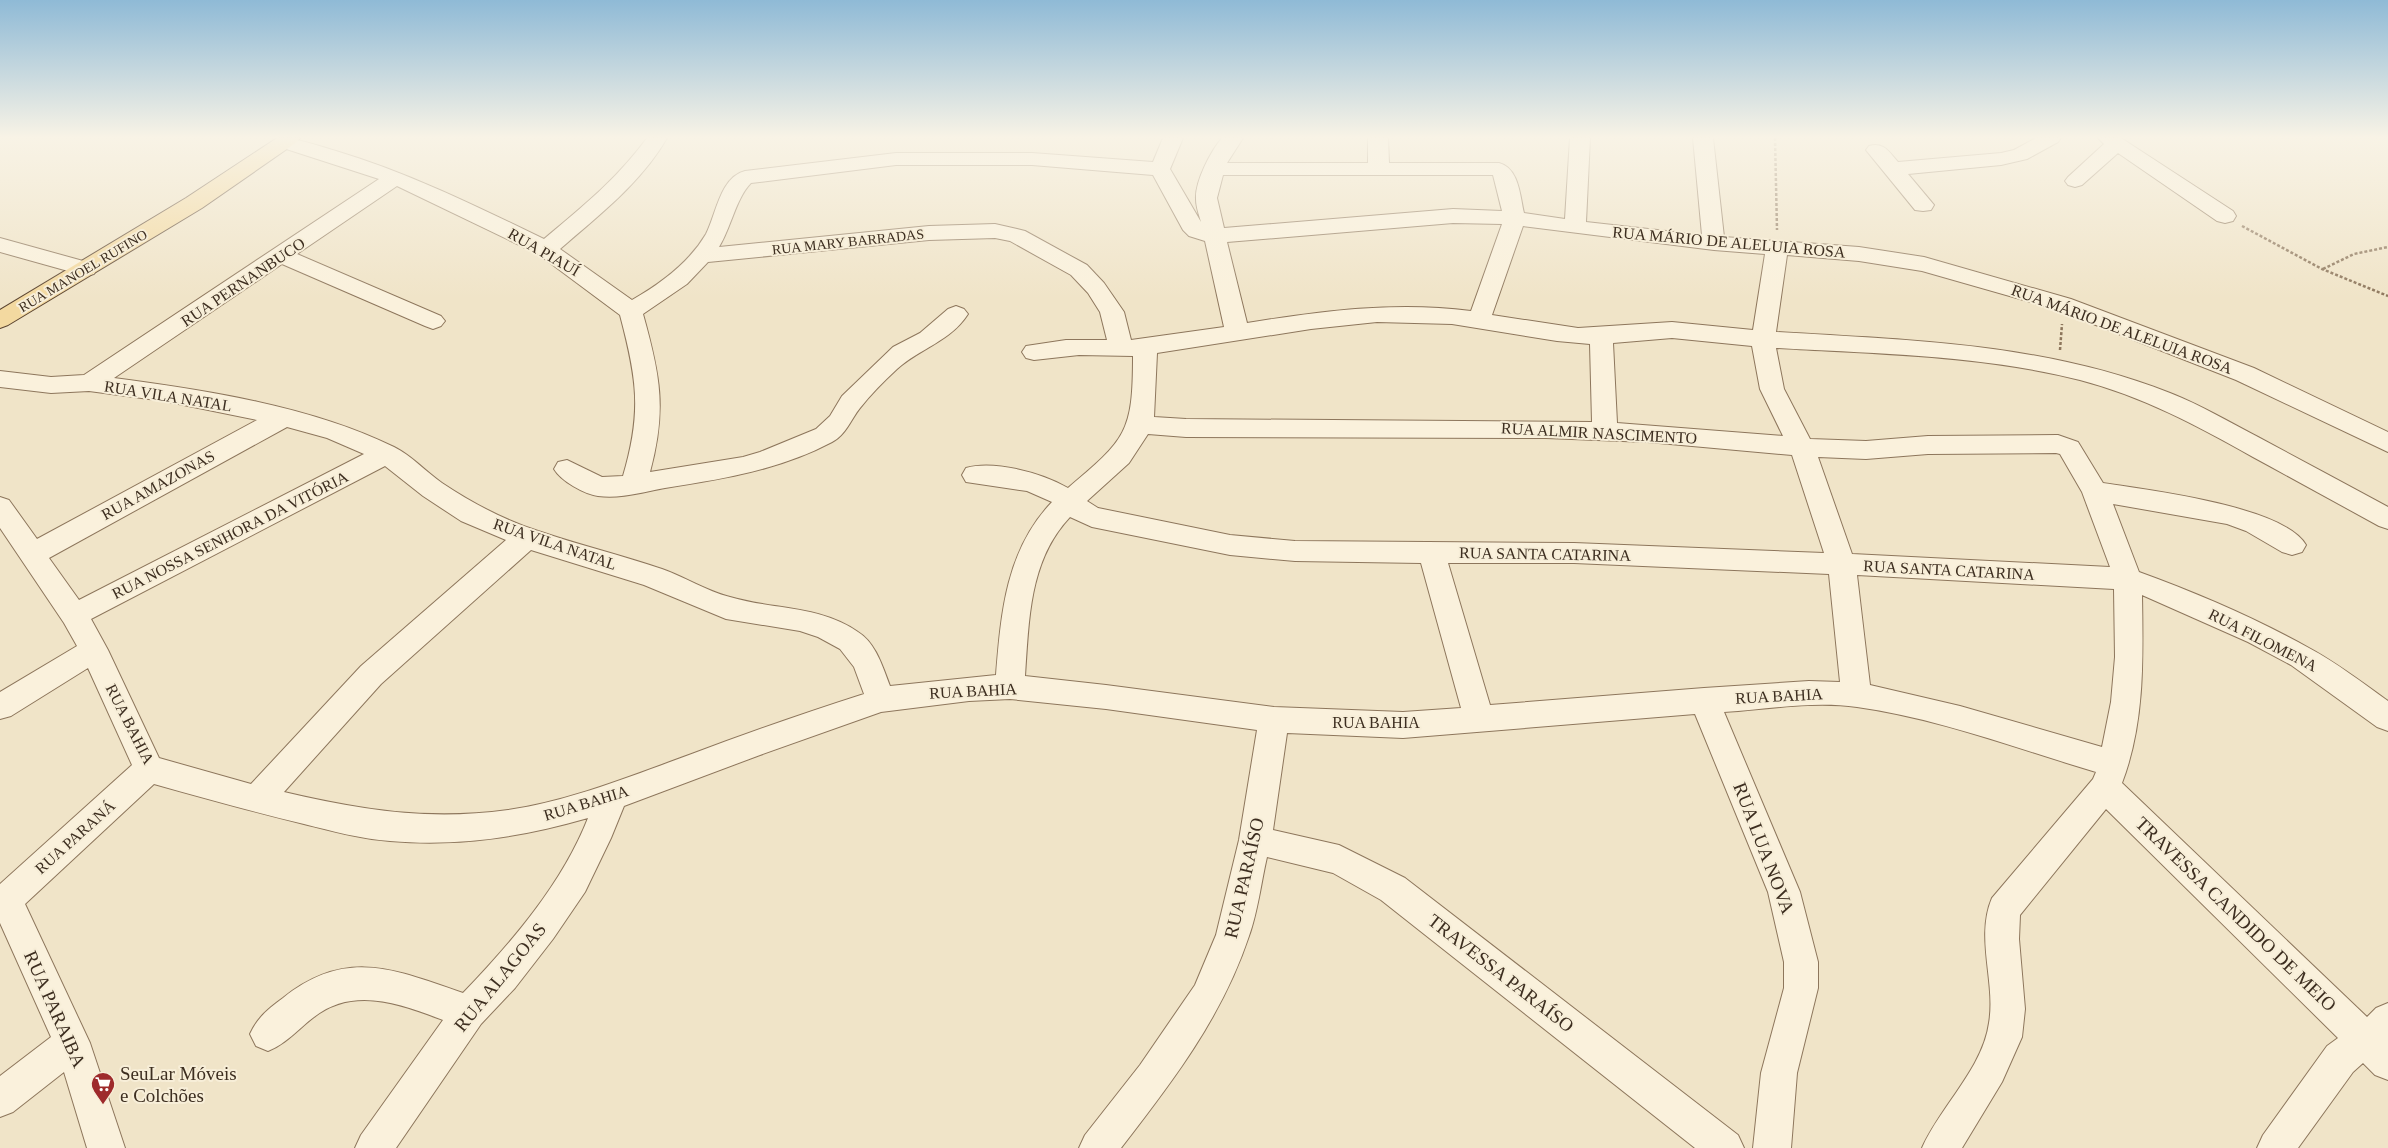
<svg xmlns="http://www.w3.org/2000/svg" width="2388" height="1148" font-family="'Times New Roman',serif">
<rect width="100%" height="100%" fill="#f0e4c8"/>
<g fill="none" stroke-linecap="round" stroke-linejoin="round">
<g stroke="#8d765c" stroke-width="2">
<path id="minor" d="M277,138C297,138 316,145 336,151C409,173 476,206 544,239C583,206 616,180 647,138H667C641,183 599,215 560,249L632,300C660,284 689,263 706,234C716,215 720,177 745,171L896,153H1032L1153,162L1163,138H1183L1170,169L1201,222C1199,215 1196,207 1196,199C1195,181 1211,151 1222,138H1243L1227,163H1368V138H1388L1389,163H1499C1519,168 1520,196 1524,213L1565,219L1570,138H1590L1586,222L1702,235L1693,138H1713L1724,237L1859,247L1924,257L2071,299L2254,368L2388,432V452L2236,380L2055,309L1922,271L1859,261L1787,255L1776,332C1909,340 2044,343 2170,393C2201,405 2229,422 2258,437C2301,460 2345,484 2388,507V529L2379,526C2337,503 2295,480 2253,457C2198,426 2142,396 2080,380C1981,355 1877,354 1776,348L1784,389L1810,439L1866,441L1928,436L2058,435L2078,442L2103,483C2147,490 2284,506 2306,545L2302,552L2292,555L2282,552L2246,531L2227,524L2113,504L2139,572C2197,593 2255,618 2309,648C2337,663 2363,683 2388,701V731L2377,727L2291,665L2248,642L2142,595C2143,658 2145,723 2122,783L2367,1017L2376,1008L2388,1003V1080L2375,1075L2363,1063L2353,1072L2298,1148H2257L2263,1135L2327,1046L2338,1038L2106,809L2020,915L2019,939L2025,1009L2022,1037L2002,1082L1962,1148H1922C1940,1107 1983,1068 1989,1023C1996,982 1975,938 1992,898L2093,779L2096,772C2018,749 1937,718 1857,707C1813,701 1768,709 1724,712L1800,892L1818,962V988L1797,1073L1791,1148H1753L1761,1073L1784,988V962L1768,892L1695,714L1403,738L1287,733L1273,830L1339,845L1405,878L1738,1135L1744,1148H1695L1381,900L1333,873L1267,857C1261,883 1258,911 1249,936C1222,1017 1173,1081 1121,1148H1079L1085,1135L1140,1065L1195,985L1216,935L1239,840L1257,730L1106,709L1010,699L969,701L881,712L760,755L624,806L611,838L585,892L553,939L515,988L481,1024L396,1148H355L361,1135L443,1020C400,1004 354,986 314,1017C298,1029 286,1044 268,1051L256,1046L250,1034C257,1018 269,1008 283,998C347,947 395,970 463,993C512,942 562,884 588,818C522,837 459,847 390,841C361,839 332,831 304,824C254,812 204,798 154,784L25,904L90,1043L125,1148H87L64,1072L13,1112L0,1117V1076L51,1037L0,923V884L132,765L88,668L11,716L0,719V692L77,646L64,623L0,528V497L9,500L37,539L257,420L164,401L89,391L51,393L0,387V371L51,377L84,375L379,179L277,146L274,142ZM896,165H1032L1153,175L1183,230L1189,236L1205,241L1224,327L1131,340L1124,312L1104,283L1087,265L1025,231L1017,229L995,224L929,226L719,247C731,228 736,198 751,183ZM1223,175H1493L1502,211L1453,209L1224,228L1217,198ZM397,186L538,254L620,315C637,379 642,412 623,476L602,477L567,460L558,462L554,469C561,481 584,494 598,496C621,499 643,492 665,488C723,479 779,470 832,442C846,435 851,419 860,408C871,394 884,381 897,369C919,349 951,341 968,314L964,309L956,306L948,309L920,333L893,347L842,396L830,416L816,429L760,452L743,457L650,472C667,409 660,375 643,314L687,284L708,262L929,240L995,238L1010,241L1071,275L1088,293L1100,312L1107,340H1066L1026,346L1022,352L1026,358L1034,360L1079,355L1133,356C1133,433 1126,439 1068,488C1043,473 994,460 966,468L962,475L966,482L1027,491L1052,502C1006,550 1001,613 996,675L890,686C883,668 876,643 858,632C819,605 773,610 730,597C706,591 685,577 662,569C621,555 579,545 538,531C504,520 472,503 442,483C426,472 411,455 394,447C311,406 205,390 114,378L282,264L425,326L433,329L441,326L445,321L441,316L297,254ZM1453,223L1502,224L1471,311C1396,301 1321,311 1247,323L1227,242ZM1523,226L1714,250L1765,254L1753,330L1672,322L1578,328L1492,315ZM1377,322L1452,324L1557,341L1590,344L1592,422L1186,419L1154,417L1157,353L1311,329ZM1672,338L1752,346L1760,389L1783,436L1617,423L1613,343ZM287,427L327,438L364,454L79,600L49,558ZM1148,434L1186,437L1546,438L1648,442L1792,455L1824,553L1574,543L1295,541L1230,535L1098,508L1087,501L1129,463ZM2056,453L2060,454L2082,492L2110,567L1852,554L1818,457L1866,459L1928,454ZM385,466L423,496L461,521L506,540L361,666L251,784L159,758L108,650L91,619ZM1070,517L1092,527L1230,555L1295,561L1421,563L1461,708L1403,712L1274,707L1106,685L1025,676C1029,620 1029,560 1070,517ZM531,550L644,585L726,619L800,631L818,637L840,649L854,667L864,694C805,713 747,733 689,755C631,776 570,801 508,810C428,821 361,810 284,792L381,684ZM1448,563H1574L1829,574L1840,682L1809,681L1704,688L1490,705ZM1857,575L2114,589L2115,657L2111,702L2102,747L1960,706L1870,685Z
M2036,138H2061L2058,142L2027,159L2001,165L1908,174L1934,205L1931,210L1923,211L1915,210L1866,150L1869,146C1884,142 1889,152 1898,162L2001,153L2014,150Z
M2098,138H2121L2233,211L2236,216L2233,221L2225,223L2217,221L2118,153L2082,185L2075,187L2068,185L2065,181L2068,177L2104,144Z
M0,238L94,264L97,269L94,274L86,276L0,252Z"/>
</g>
<g stroke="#5b4430" stroke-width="2">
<path id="major" d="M277,138H300L297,142L202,208L8,325L0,328V310L186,198Z"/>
</g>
<path stroke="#8d765c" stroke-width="2.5" stroke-dasharray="3 2" stroke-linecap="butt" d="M1775,138L1777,230
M2242,226L2322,269L2388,296
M2323,269L2354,254L2388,247
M2060,350L2062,324"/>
<use href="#minor" fill="#faf1dc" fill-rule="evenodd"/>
<use href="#major" fill="#f3d9a0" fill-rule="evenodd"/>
</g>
<linearGradient id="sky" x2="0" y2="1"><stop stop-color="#8fbad6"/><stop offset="0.46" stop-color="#f8f3e6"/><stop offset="1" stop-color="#f8f3e6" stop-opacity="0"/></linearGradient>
<rect width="2388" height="298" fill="url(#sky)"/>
<defs>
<g id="supermarket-pin" transform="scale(1.25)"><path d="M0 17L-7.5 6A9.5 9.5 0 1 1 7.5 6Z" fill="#9e2a2b" stroke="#f7eed8"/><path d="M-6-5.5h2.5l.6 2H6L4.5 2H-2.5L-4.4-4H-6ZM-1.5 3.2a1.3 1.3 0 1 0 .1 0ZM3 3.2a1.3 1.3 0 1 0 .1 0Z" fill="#fff"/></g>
</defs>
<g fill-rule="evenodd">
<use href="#supermarket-pin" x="103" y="1084"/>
</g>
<g text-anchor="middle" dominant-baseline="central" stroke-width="4" stroke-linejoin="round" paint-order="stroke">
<g font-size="14" fill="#3d2e20" stroke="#f7eed8">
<text transform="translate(848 242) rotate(-6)">RUA MARY BARRADAS</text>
<text transform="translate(83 271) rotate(-31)">RUA MANOEL RUFINO</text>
</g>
<g font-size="16" fill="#3d2e20" stroke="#f7eed8">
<text transform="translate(1729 242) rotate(5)">RUA MÁRIO DE ALELUIA ROSA</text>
<text transform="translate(544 252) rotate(30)">RUA PIAUÍ</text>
<text transform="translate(243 282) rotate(-34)">RUA PERNANBUCO</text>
<text transform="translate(2122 329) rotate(20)">RUA MÁRIO DE ALELUIA ROSA</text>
<text transform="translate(168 396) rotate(9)">RUA VILA NATAL</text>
<text transform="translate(1599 433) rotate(3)">RUA ALMIR NASCIMENTO</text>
<text transform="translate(158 485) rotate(-29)">RUA AMAZONAS</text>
<text transform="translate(230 535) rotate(-27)">RUA NOSSA SENHORA DA VITÓRIA</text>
<text transform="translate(555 544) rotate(19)">RUA VILA NATAL</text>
<text transform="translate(1545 554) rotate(1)">RUA SANTA CATARINA</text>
<text transform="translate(1949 570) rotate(3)">RUA SANTA CATARINA</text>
<text transform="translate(2263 640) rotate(27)">RUA FILOMENA</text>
<text transform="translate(973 691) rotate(-3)">RUA BAHIA</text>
<text transform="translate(1779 696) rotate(-3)">RUA BAHIA</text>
<text x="1376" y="722">RUA BAHIA</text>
<text transform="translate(130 724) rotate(63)">RUA BAHIA</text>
<text transform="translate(586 803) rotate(-17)">RUA BAHIA</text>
<text transform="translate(75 837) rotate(-42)">RUA PARANÁ</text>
</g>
<g font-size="19" fill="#3d2e20" stroke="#f7eed8">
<text transform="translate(1764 848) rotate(69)">RUA LUA NOVA</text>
<text transform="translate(1244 878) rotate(-77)">RUA PARAÍSO</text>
<text transform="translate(2236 914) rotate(44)">TRAVESSA CANDIDO DE MEIO</text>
<text transform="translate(1501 973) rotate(38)">TRAVESSA PARAÍSO</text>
<text transform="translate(500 977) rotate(-51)">RUA ALAGOAS</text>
<text transform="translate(55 1009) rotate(66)">RUA PARAIBA</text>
</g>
<g font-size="19" fill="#3d2e20" stroke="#f7eed8" text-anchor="start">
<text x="120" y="1073">SeuLar Móveis<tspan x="120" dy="22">e Colchões</tspan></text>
</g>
</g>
</svg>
